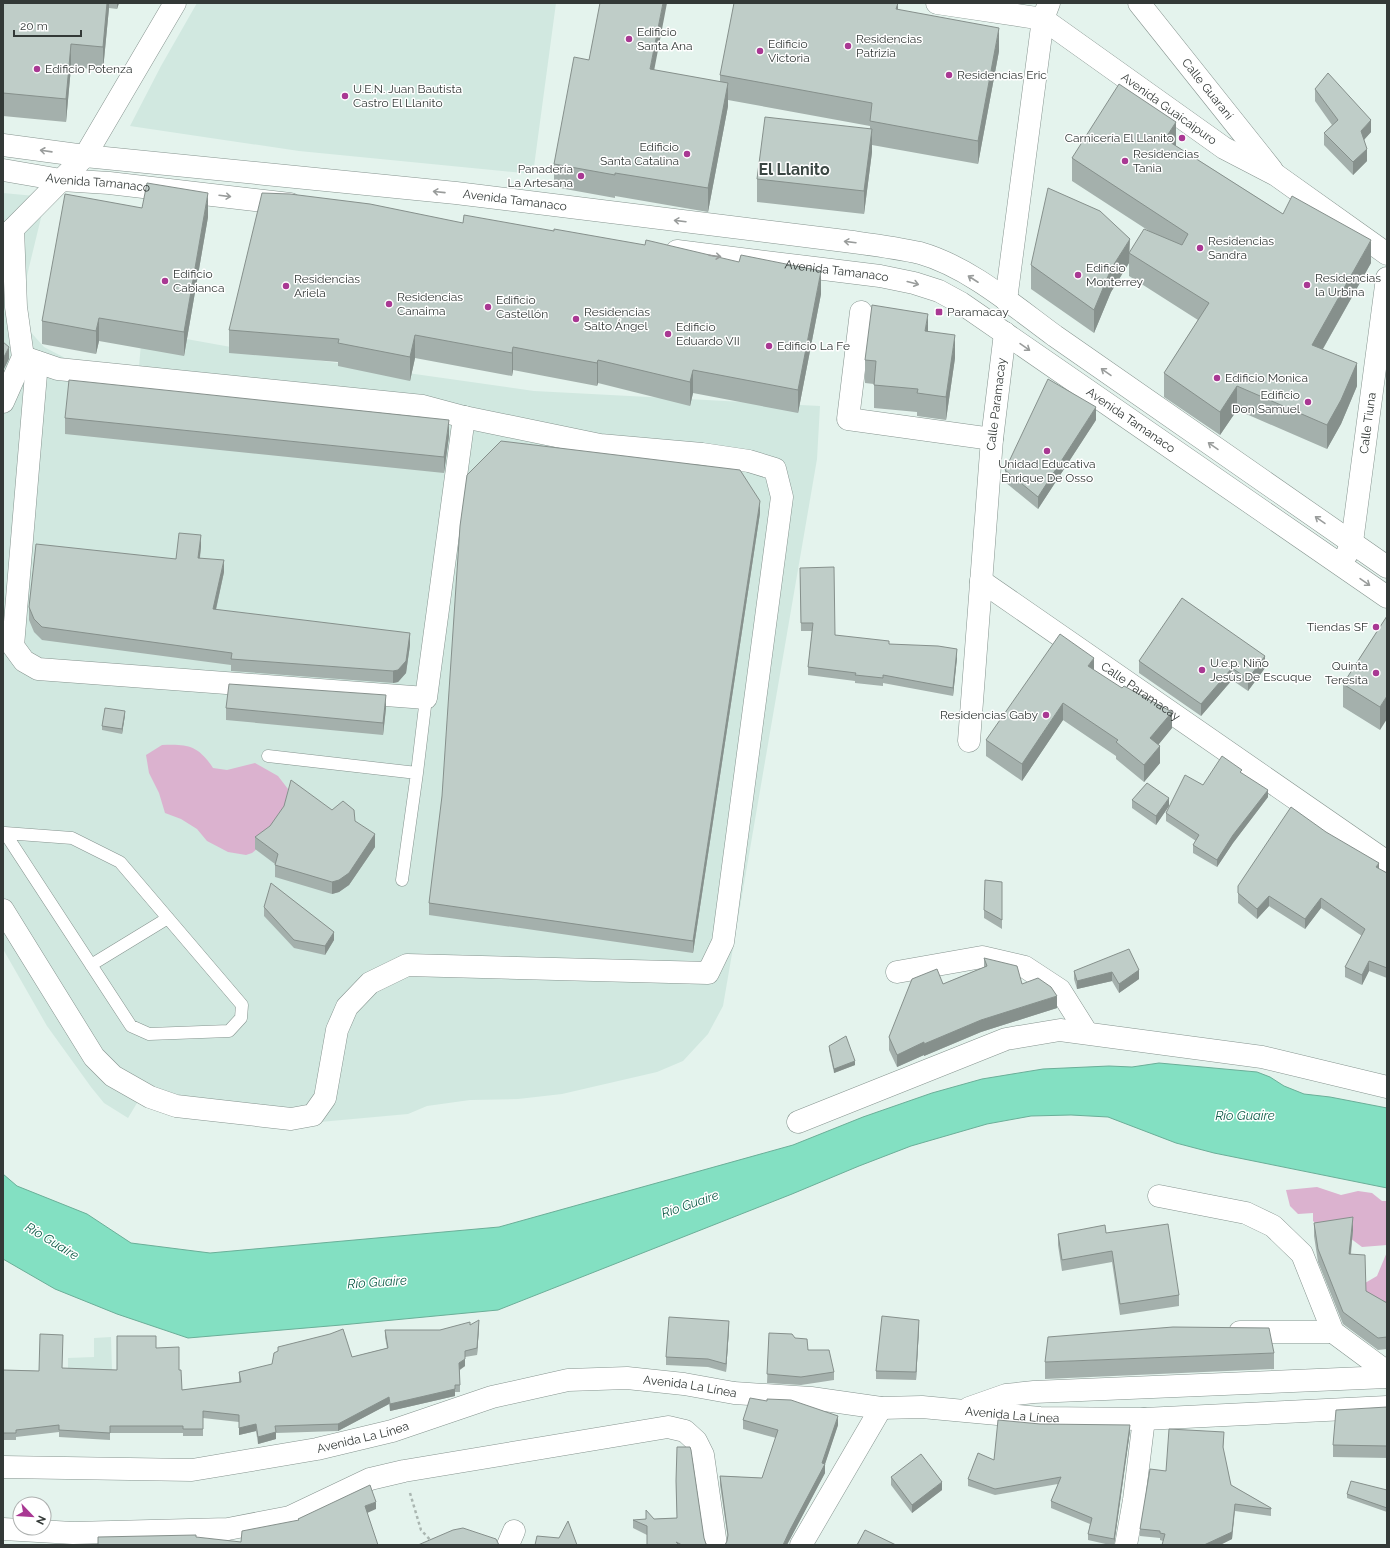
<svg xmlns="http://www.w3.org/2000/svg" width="1390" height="1548" font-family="Raleway,sans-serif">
<rect width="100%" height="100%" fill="#e4f3ed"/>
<path fill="#d1e8e0" d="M197,3H556L533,174L299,151L130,126L161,66Z
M3,193L46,197L24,288L27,328L44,347L67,359L139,367L142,331L253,351L534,391L820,406L817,459L723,1006L708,1034L683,1061L657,1072L562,1094L518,1099L470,1100L427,1106L408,1114L320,1122L140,1098L128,1118L104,1103L91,1087L47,1026L3,949Z
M111,1337L112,1370L68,1372V1358L94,1357V1338Z"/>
<path fill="#dbb2cf" d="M162,745C187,744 198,745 213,768L227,770L255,763L278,776L288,789L282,821L263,844L252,853L246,855L228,852L207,841L197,829L181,819L165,813L159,793L149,773L146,755Z
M1317,1187L1341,1195L1358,1191L1372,1193L1382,1201H1387V1245L1362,1247L1346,1235L1323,1230L1313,1221V1213L1298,1214L1290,1206L1286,1190Z
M1387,1252V1315L1366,1304L1365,1283L1377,1276Z"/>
<path fill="#83e0c2" stroke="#6bae98" d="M1159,1063L1257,1072L1270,1077L1284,1086L1304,1094L1330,1097L1387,1108V1188L1214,1153L1176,1143L1108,1117L1071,1115L1031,1116L987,1124L911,1146L859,1166L792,1194L498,1310L341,1325L188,1338L117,1314L55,1289L3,1259V1174L17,1186L87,1214L131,1243L210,1253L499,1227L793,1145L863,1117L932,1093L982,1079L1043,1069L1109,1066L1132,1067Z"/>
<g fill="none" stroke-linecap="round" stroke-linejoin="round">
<g stroke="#86948f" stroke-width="13">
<path id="service" d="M268,756L417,773
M3,833H5L72,838L120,862L242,1005L241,1018L229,1031L149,1034L131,1026L5,833
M402,880L417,773L426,698
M91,965L168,918"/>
</g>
<g stroke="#86948f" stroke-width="23">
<g id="minor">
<path id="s1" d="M937,3L1043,19L1224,148L1276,175L1387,254"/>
<path id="s2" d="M1139,3L1272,170"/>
<path id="s3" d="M3,145L85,156L456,193L853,242C875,245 898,248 920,253C969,267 1014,306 1055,336L1387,567"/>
<path id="s4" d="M3,170L61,180L109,183L290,204"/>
<path d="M3,239L85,156L175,3"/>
<path id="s5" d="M677,251L880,276L914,283L939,291L961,303L1387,597"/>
<path d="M1006,300L1043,19L1049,3"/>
<path d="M861,312L848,419L992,439"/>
<path d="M37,362L13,646L24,661L38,669L426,698L464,417"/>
<path d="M3,402L23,357L16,307L13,229"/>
<path id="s6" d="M1347,554L1352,542L1387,278"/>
<path id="s7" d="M981,581L1387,862"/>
<path id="s8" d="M969,741L992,439L1005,333"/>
<path d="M3,910L94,1057L113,1076L150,1097L176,1106L291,1119L313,1115L325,1098L337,1030L347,1007L370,983L407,965L708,973L723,942L782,497L775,469L749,461L702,454L600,445L464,417L423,406L58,369L23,357"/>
<path d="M897,972L982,957L1025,967L1060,990L1087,1033"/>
<path d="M798,1122L1006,1039L1060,1030L1262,1057L1387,1087"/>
<path d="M1159,1196L1246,1213L1273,1226L1302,1254L1333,1332L1387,1372"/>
<path d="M1240,1332H1333"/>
<path d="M969,1408L1006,1395L1034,1392L1387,1377"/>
<path id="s9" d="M3,1467L192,1470L317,1449L392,1431L492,1397L568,1380L627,1378L684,1384L734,1393L811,1398L881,1408L922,1407L1040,1418L1144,1419L1387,1407"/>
<path d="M3,1529L73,1533L228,1529L290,1517L370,1479L404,1471L668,1427L685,1431L696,1441L703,1455L716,1545"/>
<path d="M508,1545L514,1531"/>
<path d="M801,1545L881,1408"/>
<path d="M1126,1545L1134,1500L1144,1419"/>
</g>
</g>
<path stroke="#aab6b1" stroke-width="2.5" stroke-dasharray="3 3" stroke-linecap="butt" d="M410,1493L421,1530L435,1545"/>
<use href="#service" stroke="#fff" stroke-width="12"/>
<use href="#minor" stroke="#fff" stroke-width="22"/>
</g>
<path fill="#a4b0ac" d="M3,3H119L117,9L109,8L103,70L71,67L66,122L3,116Z
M898,3V9L999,51L978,164L872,145V152L864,214L757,202V179L870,129V126L728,100V106L708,212L615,196V198L554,187V164L589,60L654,70L720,82V75Z
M1315,89L1371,132L1364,140L1367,161L1353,175L1324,145V133L1332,125L1315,101Z
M1176,145V146L1283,214L1371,263L1323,349L1357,386L1341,424L1327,449L1237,410L1220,435L1164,397V373L1198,320L1129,276V263L1111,292L1094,333L1031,289V265L1130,252L1149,231L1072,181V158Z
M142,208L208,217L184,356L99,341L96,354L42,344V321Z
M463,223L821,294L798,413L693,393L690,406L598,383L597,386L513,370L512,376L415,358L410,381L338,366V362L229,353V330Z
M928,331L955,358L946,420L917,416V412L874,408V384L865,383V360Z
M65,418L449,436L444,473L65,434Z
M1096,420L1038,509L1005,482V470Z
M760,513L693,953L429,915V903Z
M201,547L200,558L224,572L216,610L410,645L406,673L398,682L393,683L231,671V665L42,640L34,632L29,620V607L176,559Z
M800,576L835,635L889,644L957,658L953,696L883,683V686L855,683V681L808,675V667L812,631H801Z
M1387,616L1380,730L1343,707V684Z
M1139,661L1265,668L1248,691L1232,680L1201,716L1139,673Z
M1094,670L1172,728L1158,745L1160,763L1144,782L1116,759V756L1063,720L1022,781L986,756V740Z
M226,708H386L383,735L226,720Z
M125,715L122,734L102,730V726Z
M1242,774L1268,797L1233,843L1217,867L1193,853V845L1196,841L1166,821V813L1203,785Z
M1132,800L1169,806L1156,825L1132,808Z
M332,810L355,821L375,847L349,885L339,892L332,894L275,877V864L255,849V837Z
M1379,869L1387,873V978L1369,971L1362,985L1345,977V967L1362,936L1321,908L1305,929L1269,906L1257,919L1238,903V886Z
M1002,882V929L984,918V910Z
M264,907L334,940L325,955L294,948L264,916Z
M984,958L1057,1008L981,1032L924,1056V1055L897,1067L889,1050V1037L943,984L984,967Z
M1139,970V979L1119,993L1112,981L1077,989L1074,979V971Z
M829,1046L855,1065L834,1073L829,1050Z
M1314,1223L1353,1230L1351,1254L1366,1291L1387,1303V1349L1378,1350L1343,1324L1318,1262L1314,1236Z
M1106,1233L1179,1295V1306L1120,1315L1112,1262L1062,1271L1058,1245V1234Z
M470,1325L479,1327L477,1355L465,1357V1366L460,1370V1392H455V1396L390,1411L389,1404L338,1431L276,1433V1439L258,1444L256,1431L239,1435V1422L203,1418V1436H183V1433H110V1440L59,1437V1432L16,1437V1440H3V1370L39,1371L62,1368L117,1370L156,1348L179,1370L182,1390L239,1382V1372L352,1357L387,1348L385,1337V1330H440Z
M919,1328L916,1380L876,1379V1371Z
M729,1329L726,1372L708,1367L666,1365V1357Z
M769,1333L795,1338L834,1372V1380L801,1385L767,1383Z
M1274,1353V1369L1045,1379V1362Z
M1387,1407V1458L1333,1457V1445Z
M743,1420L838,1425L825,1464V1473L790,1539H728L720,1485V1476L762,1478L776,1438L743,1429Z
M1040,1424L1130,1431L1114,1545H1110L1088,1540V1534L1090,1524L1051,1508V1501L1058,1484L995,1495L968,1486V1479L994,1460Z
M1224,1439L1223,1449L1231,1485L1271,1508V1516L1235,1511L1232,1539L1220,1545H1162L1163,1541L1160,1540V1538L1140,1536V1529L1166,1471Z
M891,1477L942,1490L912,1513L891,1485Z
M676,1481L706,1544L708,1545H647V1535L633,1528V1520L677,1518Z
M1387,1490V1512L1347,1498V1494Z"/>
<path fill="#86908c" d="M107,3H109V8L103,70V47Z
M117,3H119L117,9Z
M663,3H667L650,92V69Z
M898,3V21L896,9Z
M999,28V51L978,164V141Z
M71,44V67L66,122V99Z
M728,83V106L708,212V188Z
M1371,120V132L1361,143V131Z
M1176,122V145L1165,162V139Z
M872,129V152L864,214V191Z
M1367,149V161L1353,175V162Z
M208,193V217L184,356V332Z
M1130,239L1129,263L1111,292L1094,333V310L1111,269Z
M1371,240V263L1312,368V345Z
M821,271V294L798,413V390Z
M928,314V337L925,331Z
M99,318V341L96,354V331Z
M415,335V358L410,381V357Z
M955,335V358L946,420V397Z
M9,347V359L3,371V359Z
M513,347V370L512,376V353Z
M598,360V383L597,386V363Z
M1357,363V386L1341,424L1327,449V425Z
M693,370V393L690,406V382Z
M1237,386V410L1220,435V412Z
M1096,407V420L1038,509V497Z
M449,420V436L444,473V457Z
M760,501V513L693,953V941Z
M201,535V547L198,570V558Z
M224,560V572L213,622V609Z
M410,633V645L406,673L398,682L393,683V671Z
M957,649V658L953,696V688Z
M1265,656V668L1248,691V679Z
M1094,658V674L1088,666Z
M1232,668V680L1201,716V704Z
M386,695V708L383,735V723Z
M1387,696V719L1380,730V707Z
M1063,703V720L1022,781V764Z
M125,711V715L122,734V729Z
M1172,712V728L1150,755V738Z
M1160,746V763L1144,782V765Z
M1268,790V797L1233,843L1217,867V860L1233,835Z
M1169,798V806L1156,825V816Z
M375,834V847L349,885L339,892L332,894V882Z
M1379,863V873L1376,867Z
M1269,896V906L1257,919V909Z
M1321,898V908L1305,929V919Z
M334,932V940L325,955V946Z
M1369,961V971L1362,985V975Z
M1139,970V979L1119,993V984Z
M1112,972V981L1077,989V981Z
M1057,996V1008L981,1032L924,1056V1044L981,1020Z
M924,1042V1055L897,1067V1055Z
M855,1061V1065L834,1073V1069Z
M1353,1217V1230L1349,1266V1254Z
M479,1320V1327L477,1355V1348Z
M919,1320V1328L916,1380V1372Z
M729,1321V1329L726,1372V1364Z
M465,1359V1366L459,1370V1363Z
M455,1389V1396L390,1411V1404Z
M389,1397V1404L338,1431V1424Z
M838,1416V1425L825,1464V1473L787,1545H783L822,1463Z
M256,1424V1431L239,1435V1428Z
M1130,1425V1431L1114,1545V1539Z
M276,1432V1439L258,1444V1437Z
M942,1482V1490L912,1513V1505Z
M376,1502V1509L365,1514V1506Z
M1235,1504L1232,1539L1220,1545H1204Z"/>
<path fill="#bfcdc8" stroke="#86908c" d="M3,3H107L103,47L71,44L66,99L3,93Z
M600,3H663L650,69L728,83L708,188L615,173V175L554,164L574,57L589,60Z
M734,3H898L896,9L999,28L978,141L870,121L872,103L720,75Z
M1328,73L1371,120L1361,131L1367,149L1353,162L1324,133L1338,120L1315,89Z
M1119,84L1176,122L1165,139L1283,214L1292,196L1371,240L1312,345L1357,363L1341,400L1327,425L1237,386L1220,412L1164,373L1209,303L1129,253L1144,229L1182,245L1188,234L1072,158Z
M765,117L872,129L864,191L757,179Z
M147,183L208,193L184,332L99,318L96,331L42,321L65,194L142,208Z
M1048,188L1100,211L1130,239L1111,269L1094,310L1031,265Z
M262,193L290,194L370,204L463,223L464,215L554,231V229L645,245L646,240L739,262L741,255L821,271L798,390L693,370L690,382L598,360L597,363L513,347L512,353L415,335L410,357L338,343L339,339L229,330Z
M872,305L928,314L925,331L955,335L946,397L917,393L918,389L874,385L876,361L865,360Z
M3,342L9,347L3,359Z
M1048,379L1096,407L1038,497L1005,470Z
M69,380L449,420L444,457L65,418Z
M501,441L740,470L760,501L693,941L429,903L442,796L460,526L467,475Z
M179,533L201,535L198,558L224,560L213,609L410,633L406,661L398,670L393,671L231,659L232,653L42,627L34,619L29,607L36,544L176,559Z
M834,567L835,635L889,641V644L938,646L957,649L953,688L883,675V678L855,675L856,673L808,667L813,623H801L800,568Z
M1182,598L1265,656L1248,679L1232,668L1201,704L1139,661Z
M1387,616V696L1380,707L1343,684Z
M1060,634L1094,658L1088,666L1122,688L1124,686L1172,712L1150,738L1160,746L1144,765L1116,742L1118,740L1063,703L1022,764L986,740Z
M229,684L386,695L383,723L226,708Z
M105,708L125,711L122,729L102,726Z
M1222,756L1242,770L1240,772L1268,790L1233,835L1217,860L1193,845L1199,835L1166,813L1185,775L1203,785Z
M291,780L332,810L343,801L354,810L355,821L375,834L349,873L339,880L332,882L275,865L278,854L255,837L270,826L284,806Z
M1147,783L1169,798L1156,816L1132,800Z
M1291,807L1326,832L1379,863L1376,867L1387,873V968L1369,961L1362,975L1345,967L1365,929L1321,898L1305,919L1269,896L1257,909L1238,893V886Z
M985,880L1002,882V920L984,910Z
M271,883L334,932L325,946L294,940L264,907Z
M1129,949L1139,970L1119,984L1112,972L1077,981L1074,971Z
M984,958L1017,966L1022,984L1038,978L1051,987L1057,996L981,1020L924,1044V1042L897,1055L889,1037L912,979L937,969L943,984L987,966Z
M846,1036L855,1061L834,1069L829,1046Z
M1353,1217L1349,1254L1365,1255L1366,1291L1387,1303V1337L1378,1338L1343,1312L1318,1249L1314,1223Z
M1168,1224L1179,1295L1120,1304L1112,1251L1062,1260L1058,1234L1105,1225L1106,1233Z
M882,1316L919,1320L916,1372L876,1371Z
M669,1317L729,1321L726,1364L708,1359L666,1357Z
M479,1320L477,1348L465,1351V1359L459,1363L460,1385H455V1389L390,1404L389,1397L338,1424L275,1426L276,1432L258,1437L256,1424L239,1428V1415L203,1411V1429H183V1426H110V1433L59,1430V1425L16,1430V1433H3V1370L39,1371L40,1334L63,1335L62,1368L117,1370V1336H156V1348L179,1347V1370H181L182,1390L241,1382L239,1372L272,1364L274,1353L278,1351V1347L330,1334L343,1329L352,1357L388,1348L385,1330H440L470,1322V1325Z
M1173,1327L1269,1328L1274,1353L1045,1362L1048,1337Z
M769,1333L792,1334L795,1338L807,1339L808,1350H829L834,1372L801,1377L767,1374Z
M750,1398L767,1401V1399L791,1400L838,1416L822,1463L825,1464L790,1530L783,1545H725L727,1541L728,1535L720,1476L762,1478L778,1430L743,1420Z
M1387,1407V1446L1333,1445L1336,1410Z
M998,1420L1040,1424L1130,1425L1114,1539L1088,1534L1092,1518L1051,1501L1061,1477L995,1489L968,1479L978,1453L994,1460Z
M1169,1429L1224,1432L1223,1447L1231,1485L1271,1508V1509L1235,1504L1232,1532L1204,1545H1162L1165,1534L1160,1533V1531L1140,1529L1150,1469L1166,1471Z
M677,1447H690L691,1450L704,1538L706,1544L708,1545H682L676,1542L679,1545H647V1526L633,1520L646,1519V1510L654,1519L677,1518L676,1481Z
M921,1454L942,1482L912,1505L891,1477Z
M1351,1481L1387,1490V1508L1347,1494Z
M370,1485L376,1502L365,1506L378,1545H98V1537L196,1535V1537L241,1542L242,1531L299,1520L298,1519Z
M568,1521L577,1545H535L537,1536L559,1538Z
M463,1528L496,1539L499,1545H418L453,1530Z
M865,1530L896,1545H857Z"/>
<defs><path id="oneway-shaft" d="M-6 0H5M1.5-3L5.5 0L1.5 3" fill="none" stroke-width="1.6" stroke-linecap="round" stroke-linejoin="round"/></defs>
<g stroke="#999c9b">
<use href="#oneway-shaft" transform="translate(46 151) rotate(-172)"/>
<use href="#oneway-shaft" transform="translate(439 192) rotate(-174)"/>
<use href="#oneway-shaft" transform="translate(225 196) rotate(7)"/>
<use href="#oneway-shaft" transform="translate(680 221) rotate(-173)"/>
<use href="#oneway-shaft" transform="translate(850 242) rotate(-173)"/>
<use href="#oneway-shaft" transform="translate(715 256) rotate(7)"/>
<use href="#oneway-shaft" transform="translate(973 279) rotate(-147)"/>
<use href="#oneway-shaft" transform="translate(913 283) rotate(15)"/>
<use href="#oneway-shaft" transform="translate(1025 347) rotate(35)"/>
<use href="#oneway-shaft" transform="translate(1106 372) rotate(-145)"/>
<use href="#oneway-shaft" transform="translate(1213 446) rotate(-145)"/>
<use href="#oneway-shaft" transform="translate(1320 520) rotate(-145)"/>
<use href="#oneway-shaft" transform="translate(1365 582) rotate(35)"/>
</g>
<g fill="#a93893" stroke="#fff" stroke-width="1.5">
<circle cx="629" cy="39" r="4"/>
<circle cx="848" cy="46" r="4"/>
<circle cx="760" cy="51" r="4"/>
<circle cx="37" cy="69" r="4"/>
<circle cx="949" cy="75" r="4"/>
<circle cx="345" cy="96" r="4"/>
<circle cx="1182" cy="138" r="4"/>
<circle cx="687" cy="154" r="4"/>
<circle cx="1125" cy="161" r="4"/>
<circle cx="581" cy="176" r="4"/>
<circle cx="1200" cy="248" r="4"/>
<circle cx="1078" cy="275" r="4"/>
<circle cx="165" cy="281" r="4"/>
<circle cx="1307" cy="285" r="4"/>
<circle cx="286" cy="286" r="4"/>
<circle cx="389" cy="304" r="4"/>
<circle cx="488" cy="307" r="4"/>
<rect x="935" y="308" width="8" height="8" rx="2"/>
<circle cx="576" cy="319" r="4"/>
<circle cx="668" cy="334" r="4"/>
<circle cx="769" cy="346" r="4"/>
<circle cx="1217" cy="378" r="4"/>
<circle cx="1308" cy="402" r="4"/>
<circle cx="1047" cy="451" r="4"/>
<circle cx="1376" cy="627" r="4"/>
<circle cx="1202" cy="670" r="4"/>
<circle cx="1376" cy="673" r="4"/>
<circle cx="1046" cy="715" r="4"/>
</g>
<g text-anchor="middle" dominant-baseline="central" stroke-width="3" stroke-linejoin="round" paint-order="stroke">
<g font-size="12" fill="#333937" stroke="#fff" text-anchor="start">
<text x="637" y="32">Edificio<tspan x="637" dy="14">Santa Ana</tspan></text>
<text x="856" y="39">Residencias<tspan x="856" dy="14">Patrizia</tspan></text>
<text x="768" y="44">Edificio<tspan x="768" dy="14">Victoria</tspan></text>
<text x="45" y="69">Edificio Potenza</text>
<text x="957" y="75">Residencias Eric</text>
<text x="353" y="89">U.E.N. Juan Bautista<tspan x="353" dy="14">Castro El Llanito</tspan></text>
<text x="1174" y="138" text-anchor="end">Carnicería El Llanito</text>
<text x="679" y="147" text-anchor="end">Edificio<tspan x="679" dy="14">Santa Catalina</tspan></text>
<text x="1133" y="154">Residencias<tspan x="1133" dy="14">Tania</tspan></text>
<text x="573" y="169" text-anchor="end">Panadería<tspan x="573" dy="14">La Artesana</tspan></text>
<text x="1208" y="241">Residencias<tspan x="1208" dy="14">Sandra</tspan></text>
<text x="1086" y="268">Edificio<tspan x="1086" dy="14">Monterrey</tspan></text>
<text x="173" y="274">Edificio<tspan x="173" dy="14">Cabianca</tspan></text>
<text x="1315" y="278">Residencias<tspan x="1315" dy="14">la Urbina</tspan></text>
<text x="294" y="279">Residencias<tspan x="294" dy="14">Ariela</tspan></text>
<text x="397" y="297">Residencias<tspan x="397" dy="14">Canaima</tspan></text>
<text x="496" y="300">Edificio<tspan x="496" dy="14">Castellón</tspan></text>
<text x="584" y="312">Residencias<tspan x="584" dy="14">Salto Ángel</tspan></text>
<text x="947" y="312">Paramacay</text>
<text x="676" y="327">Edificio<tspan x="676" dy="14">Eduardo VII</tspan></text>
<text x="777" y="346">Edificio La Fe</text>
<text x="1225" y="378">Edificio Monica</text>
<text x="1300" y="395" text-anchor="end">Edificio<tspan x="1300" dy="14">Don Samuel</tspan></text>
<text x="1047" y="464" text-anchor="middle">Unidad Educativa<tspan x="1047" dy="14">Enrique De Osso</tspan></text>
<text x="1368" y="627" text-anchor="end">Tiendas SF</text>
<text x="1210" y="663">U.e.p. Niño<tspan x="1210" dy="14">Jesús De Escuque</tspan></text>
<text x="1368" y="666" text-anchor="end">Quinta<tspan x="1368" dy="14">Teresita</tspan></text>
<text x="1038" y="715" text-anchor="end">Residencias Gaby</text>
</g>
<g font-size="12" fill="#333937" stroke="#fff">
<text stroke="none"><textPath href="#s2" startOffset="110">Calle Guaraní</textPath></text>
<text stroke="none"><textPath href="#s1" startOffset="262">Avenida Guaicaipuro</textPath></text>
<text stroke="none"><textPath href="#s4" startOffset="96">Avenida Tamanaco</textPath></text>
<text stroke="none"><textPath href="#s3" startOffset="515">Avenida Tamanaco</textPath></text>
<text stroke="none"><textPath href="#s5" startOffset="161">Avenida Tamanaco</textPath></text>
<text stroke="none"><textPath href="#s8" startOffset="338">Calle Paramacay</textPath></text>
<text stroke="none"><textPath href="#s5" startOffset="497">Avenida Tamanaco</textPath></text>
<text stroke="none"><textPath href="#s6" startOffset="133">Calle Tiuna</textPath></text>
<text stroke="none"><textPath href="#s7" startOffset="194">Calle Paramacay</textPath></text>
<text stroke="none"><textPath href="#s9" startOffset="699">Avenida La Línea</textPath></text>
<text stroke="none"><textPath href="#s9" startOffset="1023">Avenida La Línea</textPath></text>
<text stroke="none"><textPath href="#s9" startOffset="363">Avenida La Línea</textPath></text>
</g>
<g font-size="13" font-style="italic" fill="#0f5c48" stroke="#fff">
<text x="1245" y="1115">Río Guaire</text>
<text transform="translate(690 1204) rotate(-19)">Río Guaire</text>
<text transform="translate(52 1241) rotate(31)">Río Guaire</text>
<text transform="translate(377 1282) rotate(-4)">Río Guaire</text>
</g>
<g font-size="16" font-weight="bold" fill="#3a4642" stroke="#fff">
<text x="794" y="169">El Llanito</text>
</g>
</g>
<rect width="1390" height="1548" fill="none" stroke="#333937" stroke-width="8"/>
<g transform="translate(32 1516) rotate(115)"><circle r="19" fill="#ffffff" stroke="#adb0af"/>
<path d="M0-3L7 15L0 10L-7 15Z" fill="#a93893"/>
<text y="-6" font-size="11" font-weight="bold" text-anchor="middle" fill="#333937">N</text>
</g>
<path d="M14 30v6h67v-6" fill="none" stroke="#333937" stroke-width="2"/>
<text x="20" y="30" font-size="12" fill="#333937" stroke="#ffffff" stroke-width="3" paint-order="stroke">20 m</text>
</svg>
